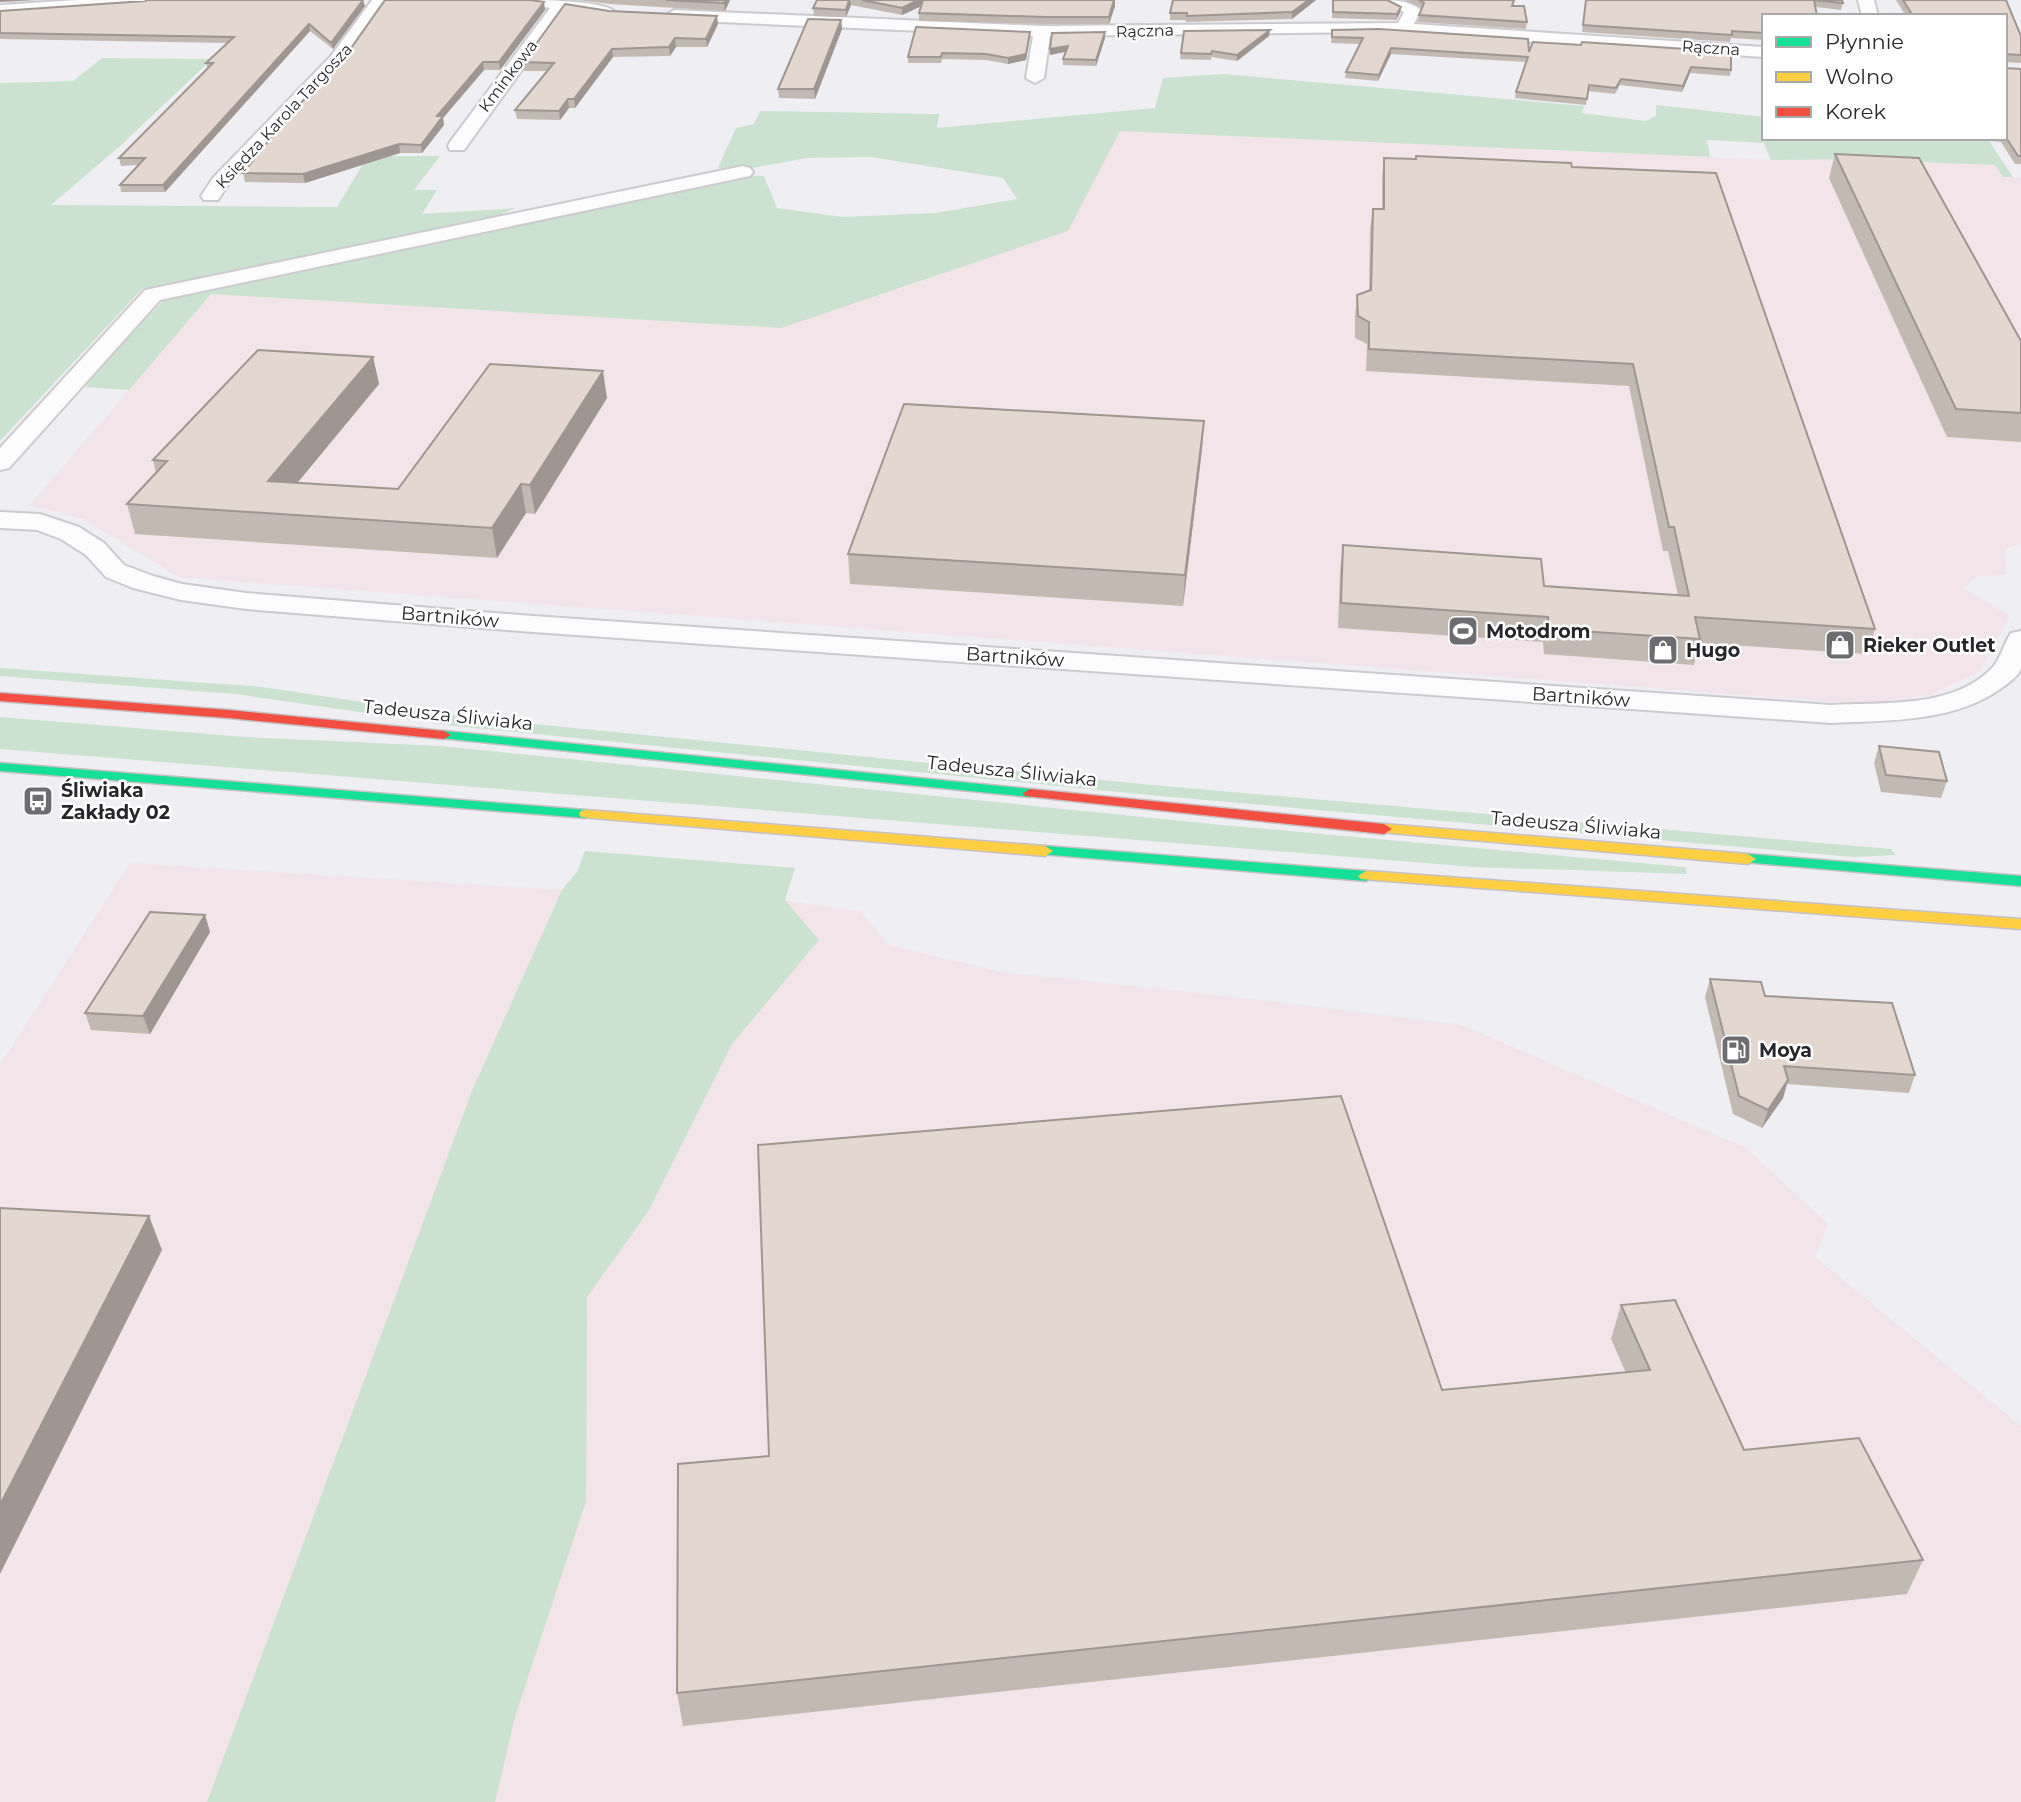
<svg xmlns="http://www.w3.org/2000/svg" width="2021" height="1802" font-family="Montserrat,sans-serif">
<rect width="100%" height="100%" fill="#eeeef3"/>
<path fill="#f2e4e8" d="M1120,131L1771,160L1845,159L1996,165L2003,177L2021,178V544L2005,549L2006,575L1978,576L1963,588L2010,616L1980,671L1929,695L1864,704L179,577L83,519L30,505L211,294L781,328L1067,231Z
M130,863L562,890L577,872L860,911L888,945L1002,972L1245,998L1462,1025L1746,1148L1828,1224L1815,1257L2021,1426V1802H0V1065Z"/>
<path fill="#cbe2d0" d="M102,58L212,59L120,146L51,205L337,207L368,156H440L414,190H437L422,214L516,208L494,217L142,289L0,441V83L73,81Z
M1223,74L1584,106L1582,113L1646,121L1656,116V105L1764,117V138H1987L2013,177H2003L1995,165L1845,159L1771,160L1764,143L1707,140L1710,157L1120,131L1068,231L781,328L211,294L129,390L86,387L88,377L169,295L737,175L764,176L777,208L842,217L936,213L1017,199L1003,178L870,157L807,158L741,170L718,168L736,128L754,124L760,111L939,114L937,128L1155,108L1163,78Z
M0,668L262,687L463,717L1152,785L1891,849L1896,855L1853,857L1149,795L455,726L236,694L0,676Z
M0,717L245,737L441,746L1222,825L1685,867L1687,874L1475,867L0,749Z
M585,851L795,868L785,900L819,940L732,1044L648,1212L587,1297L586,1501L515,1717L495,1802H207L472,1091L562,890L577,872Z"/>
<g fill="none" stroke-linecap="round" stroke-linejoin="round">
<g stroke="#cbcbcf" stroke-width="4">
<path id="street" d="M77,0H154L146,5L0,15V5Z
M372,0H388L343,64L228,185L218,200H204L201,196L213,178L331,56Z
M518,0C539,0 600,0 614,11L606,16L565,10L464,150H450L448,146L450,142L550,8L520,3Z
M1377,0C1393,0 1409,0 1421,10L1414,24L1764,47V57L1378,32L1050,36L1044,78L1035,83L1026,78L1033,36L674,20L666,15L674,10L1042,26L1398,23L1404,12Z
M1858,0H1874L1878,16H1862Z
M743,166L750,168L753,172L750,176L160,300L9,468L0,470V448L145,290Z
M0,512L40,514L79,527L104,543L124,565L153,576L182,584L246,593L533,616L1831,705C1883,702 1954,709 1993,667C2001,658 2004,643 2011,633L2021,631C2021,641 2021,658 2021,668C2019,675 2012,680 2007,684C1958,723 1890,720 1831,723L533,632L246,609L181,600L133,588L106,577L86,555L61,539L37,530L0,528Z"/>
</g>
<g stroke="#c7c0c3" stroke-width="3">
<path id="fast" d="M444,731L1030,789L1037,793L1030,797L439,738L437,735Z
M0,763L586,810L593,814L586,818L0,771Z
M1045,846L1366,871L1374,876L1366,881L1040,854L1037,851L1040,848Z
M1748,854L2021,876V886L1743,862L1740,859L1743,856Z"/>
</g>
<g stroke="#c7c0c3" stroke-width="3">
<path id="slow" d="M586,810L1045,846L1053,851L1045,856L581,817L579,814L581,811Z
M1384,824L1748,854L1756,859L1748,864L1379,832L1376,829Z
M1366,871L2021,919V929L1361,879L1358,876Z"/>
</g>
<g stroke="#c7c0c3" stroke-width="3">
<path id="jam" d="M0,693L229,710L444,731L451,735L444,739L229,718L0,701Z
M1030,789L1384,824L1392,829L1384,834L1025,796L1023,793Z"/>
</g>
<use href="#street" fill="#fcfcfd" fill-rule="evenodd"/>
<use href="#fast" fill="#16e098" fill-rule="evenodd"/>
<use href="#slow" fill="#ffcf43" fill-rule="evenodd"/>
<use href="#jam" fill="#f24e42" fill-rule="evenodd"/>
</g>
<path fill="#c3b9b3" d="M578,0H730L725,11L610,4Z
M817,0H1115V6L1109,24H1045L919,21V13L921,6L902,15L851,5L846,17L814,16L813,8Z
M1316,0L1292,19L1186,22V20H1170V13Z
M1333,0L1401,7L1400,13L1396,20L1332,18Z
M1405,0H1515L1513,6L1527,22L1526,29L1418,22L1419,15L1422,8Z
M1586,0H1842L1843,3L1841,10L1816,7L1764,16V40L1731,38L1730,42L1582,32Z
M1896,0H2006L2021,36V63L2005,62V68L2021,69V164H2015L2001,142L1991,141L1989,138H2005V16H1906Z
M365,6L333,49L310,31L165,192H121L120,185L138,165L121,166L119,158L208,69L206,63L227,43L0,39V11Z
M545,10L500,70H484L443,118L444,125L422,153H400L305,183L245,182L243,173L344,58Z
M609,11L718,24L707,47H676L670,56L613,57L575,108H569L560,120L517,119L515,110L547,71H524L523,62Z
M841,20L842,29L815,99L779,98L778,89Z
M1332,30L1529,52L1731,70L1730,76L1690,73L1682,92L1620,85L1615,94L1588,91L1586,105L1515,98L1516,92L1526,62L1391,54L1378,81L1345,78L1346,72L1360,44L1331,43Z
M1105,32V38L1096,66L1063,65V59L1065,52L1050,55V49Z
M1269,36L1237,61L1211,57V60L1180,59L1181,53Z
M1030,38L1026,60L1008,64L986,60L942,59L941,63H908V57Z
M1835,154L2021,341V442L1947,437L1829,178Z
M1384,158L1572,167L1875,629L1868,654L1699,643L1694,665L1544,654L1543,642L1338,628L1340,570L1343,545L1544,586L1678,595L1668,551H1663L1629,386L1366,371L1367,344L1355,338V316L1357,295L1369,291L1370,229L1373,209H1382V178Z
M373,357L379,384L297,483L398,489L607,398L535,514L526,513L497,558L135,534L127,504L156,473L153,460Z
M1204,421L1202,449L1183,606L850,584L848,554Z
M1879,746L1947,781L1941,798L1881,792L1874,763Z
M205,915L210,932L150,1034L91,1030L85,1013Z
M1710,979L1765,996L1915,1075L1909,1093L1787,1084L1783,1098L1762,1128L1733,1114L1705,997Z
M1621,1305L1744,1450L1923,1560L1907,1594L683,1726L677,1693L1442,1390L1626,1373L1611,1339Z"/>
<path fill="#9f9692" d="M0,0H37L0,2Z
M363,0L365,6L333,49L331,43Z
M726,0H730L725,11L724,3Z
M849,0H850L851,5L846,17V10Z
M918,0H924V5L902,15V8Z
M1115,0V6L1109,24V17Z
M1309,0H1316L1292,19V12Z
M544,2L545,10L500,70L499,62Z
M1401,7L1400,13L1396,20L1397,14Z
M717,16L718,24L707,47L706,39Z
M841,20L842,29L815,99L814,89Z
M309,24L310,31L165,192L163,185Z
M1270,30L1269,36L1237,61V55Z
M1030,32L1026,60L1008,64V58Z
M1105,32V38L1096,66V60Z
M675,38L676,47L670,56L669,47Z
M1068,46V51L1050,55V49Z
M1391,48V54L1378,81L1379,75Z
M612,49L613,57L575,108L574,99Z
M483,62L484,70L443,118L444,125L422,153L421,145L437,116Z
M1691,67L1690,73L1682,92L1683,86Z
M568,99L569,108L560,120L559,111Z
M399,144L400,153L305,183L303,174Z
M373,357L379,384L275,510L268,481Z
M603,371L607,398L535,514L530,485Z
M1204,421L1202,449L1183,606L1185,575Z
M521,484L526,513L497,558L492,528Z
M205,915L210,932L150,1034L143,1016Z
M1788,1080L1783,1098L1762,1128L1768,1110Z
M149,1216L162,1250L0,1574V1505Z"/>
<path fill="#e3d7d0" stroke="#9f9692" stroke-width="2" d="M147,0H363L331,43L309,24L163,185H120L145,158H119L213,63H206L234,37L0,33V11L145,1Z
M385,0H530L544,2L499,62H483L437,116H443L421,145L399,144L303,174L243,173L290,114L344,58Z
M666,0H726L724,3Z
M817,0H849L846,10L813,8Z
M862,0H918L902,8Z
M923,0H1114L1109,17H1045L919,13Z
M1173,0H1309L1292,12L1187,16V13H1170Z
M1333,0H1387L1401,7L1397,14L1333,12Z
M1419,0H1514L1512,6H1524L1527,22L1419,15L1424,3Z
M1586,0H1842L1843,3L1814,0L1817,16H1764V33L1732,31V35L1583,25Z
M1903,0H2006L2021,36V55L2005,54V68L2021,69V156H2018L2005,136V16H1913Z
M565,4L609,11L717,16L706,39L675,38L669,47L612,49L574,99H568L559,111L515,110L554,63L523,62Z
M808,19L841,20L814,89H778Z
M916,27L1030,32L1026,54L1008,58L986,54L942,53L941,57H908Z
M1379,29L1528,39L1529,52L1533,42L1581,45L1582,42L1731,52V70L1691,67L1683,86L1621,79L1616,88L1589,85L1587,99L1516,92L1528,57L1391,48L1379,75L1346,72L1363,38L1332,37V30Z
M1270,30L1237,55L1212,51L1211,54L1181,53L1184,31Z
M1105,32L1096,60L1063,59L1068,46L1050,49L1052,33Z
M1835,154L1919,158L2021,341V413L1956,409Z
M1416,156L1571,163L1572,167L1716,173L1875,629L1695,617L1700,639L1549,629L1548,617L1341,603L1343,545L1541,559L1544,586L1689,596L1674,527H1669L1633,364L1369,349V322L1358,316L1357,295L1371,290L1373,209H1384V158L1416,159Z
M258,350L373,357L268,481L398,489L490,364L603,371L530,485L521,484L492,528L127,504L167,461L153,460Z
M904,404L1204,421L1185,575L848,554Z
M1879,746L1939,752L1947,781L1886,775Z
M150,912L205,915L143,1016L85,1013Z
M1710,979L1761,982L1765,996L1892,1003L1915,1075L1784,1066L1788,1080L1768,1110L1739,1096Z
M1341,1096L1442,1390L1650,1370L1621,1305L1675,1300L1744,1450L1859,1438L1923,1560L677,1693L678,1464L769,1456L758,1145Z
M0,1208L149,1216L0,1505Z"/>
<defs>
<g id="stadium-square" transform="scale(1.575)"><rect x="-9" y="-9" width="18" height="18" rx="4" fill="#6d6d71" stroke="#fff"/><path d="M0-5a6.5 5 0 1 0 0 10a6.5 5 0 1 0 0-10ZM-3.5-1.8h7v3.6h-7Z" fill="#fff"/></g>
<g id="shop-square" transform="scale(1.575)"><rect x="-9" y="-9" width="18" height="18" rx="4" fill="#6d6d71" stroke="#fff"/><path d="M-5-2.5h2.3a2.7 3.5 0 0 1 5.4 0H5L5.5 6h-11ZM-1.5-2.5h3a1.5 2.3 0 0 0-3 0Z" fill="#fff"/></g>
<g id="bus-square" transform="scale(1.575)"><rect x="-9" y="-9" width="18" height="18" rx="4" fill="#6d6d71" stroke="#fff"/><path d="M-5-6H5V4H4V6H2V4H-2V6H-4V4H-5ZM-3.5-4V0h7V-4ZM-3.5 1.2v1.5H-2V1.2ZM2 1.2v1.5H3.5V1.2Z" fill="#fff"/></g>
<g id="fuel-square" transform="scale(1.575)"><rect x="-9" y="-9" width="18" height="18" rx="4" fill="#6d6d71" stroke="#fff"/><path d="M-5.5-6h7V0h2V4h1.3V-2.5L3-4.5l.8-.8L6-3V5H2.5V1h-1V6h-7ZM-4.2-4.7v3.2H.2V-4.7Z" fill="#fff"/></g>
</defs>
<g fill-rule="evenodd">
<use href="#stadium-square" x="1463" y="631"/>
<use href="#shop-square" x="1840" y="645"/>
<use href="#shop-square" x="1663" y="650"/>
<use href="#bus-square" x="38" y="801"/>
<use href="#fuel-square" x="1736" y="1050"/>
</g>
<g text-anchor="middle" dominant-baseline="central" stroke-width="5" stroke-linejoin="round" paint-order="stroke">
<g font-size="16" fill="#27272b" stroke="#fff">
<text transform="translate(1145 31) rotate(-2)">Rączna</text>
<text transform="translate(1711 48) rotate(4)">Rączna</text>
<text transform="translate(508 76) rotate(-53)">Kminkowa</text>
<text transform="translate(284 116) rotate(-47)">Księdza Karola Targosza</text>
</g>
<g font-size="19" fill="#27272b" stroke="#fff">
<text transform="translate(450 617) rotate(5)">Bartników</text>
<text transform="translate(1015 657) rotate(4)">Bartników</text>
<text transform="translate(1581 697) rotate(4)">Bartników</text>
<text transform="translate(448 715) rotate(6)">Tadeusza Śliwiaka</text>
<text transform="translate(1012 771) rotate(6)">Tadeusza Śliwiaka</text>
<text transform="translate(1576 825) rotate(5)">Tadeusza Śliwiaka</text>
</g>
<g font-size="19" font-weight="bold" fill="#27272b" stroke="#fff" text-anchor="start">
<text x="1486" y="631">Motodrom</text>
<text x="1863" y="645">Rieker Outlet</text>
<text x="1686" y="650">Hugo</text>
<text x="61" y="790">Śliwiaka<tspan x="61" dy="22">Zakłady 02</tspan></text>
<text x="1759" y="1050">Moya</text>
</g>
</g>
<rect x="1762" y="14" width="245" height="126" fill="#ffffff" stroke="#a9a9aa" stroke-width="2"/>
<rect x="1776" y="37" width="35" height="10" fill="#16e098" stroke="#a9a9aa" stroke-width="2"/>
<text x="1825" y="49" font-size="21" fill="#27272b">Płynnie</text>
<rect x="1776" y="72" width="35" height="10" fill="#ffcf43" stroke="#a9a9aa" stroke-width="2"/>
<text x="1825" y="84" font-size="21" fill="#27272b">Wolno</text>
<rect x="1776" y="107" width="35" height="10" fill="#f24e42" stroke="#a9a9aa" stroke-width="2"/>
<text x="1825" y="119" font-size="21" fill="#27272b">Korek</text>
</svg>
